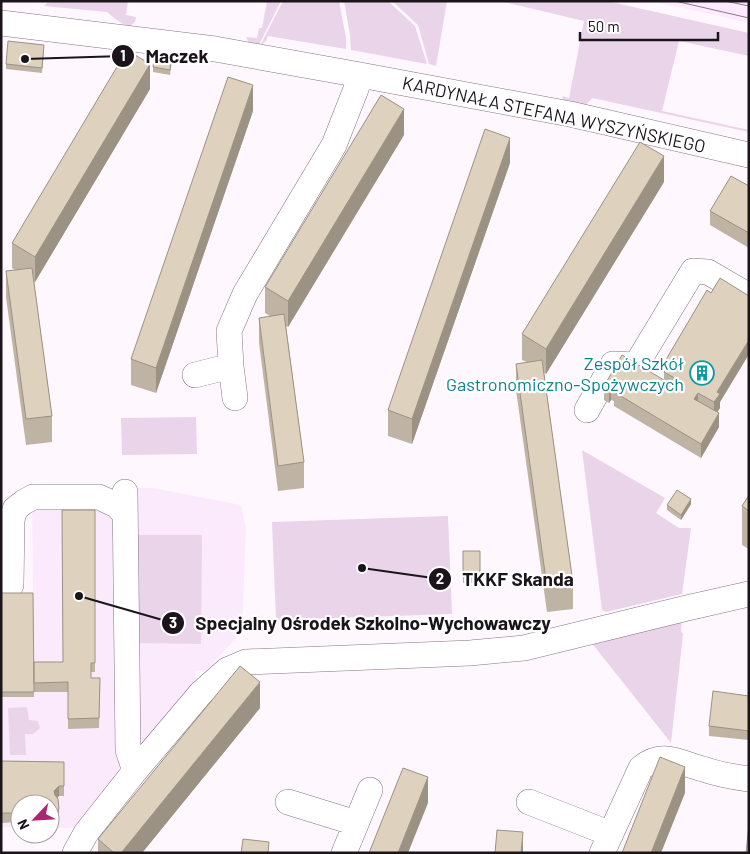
<svg xmlns="http://www.w3.org/2000/svg" width="750" height="854" font-family="Barlow,sans-serif">
<rect width="100%" height="100%" fill="#fff7fe"/>
<path fill="#feeafc" d="M653,1L749,2V23Z"/>
<path fill="#faeafc" d="M32,488H153L241,505L246,528L242,631L207,670L195,671V684L135,750L82,828H50V804H20V827H1V594H33Z"/>
<path fill="#ead4e9" d="M49,1H128L126,15L136,17L135,22L130,26H127L118,21L107,12L44,6Z
M267,1H281L258,47L250,45L246,37L257,38L259,28H262Z
M283,1H339L346,38V49L268,36L266,41L260,46Z
M344,1H388L415,26L427,64L351,50L350,35Z
M392,1H447L436,66L429,64L418,25Z
M500,1H607L749,33V56L679,41L662,111L749,130V132L592,98C584,110 578,105 565,104L562,96L569,98L584,21Z
M196,417L197,454L122,455L121,418Z
M582,450L665,498L656,513L679,528H691L682,594L606,612L602,610Z
M448,516L452,614L276,620L272,522Z
M136,535H202L201,644L135,643Z
M682,615L681,631L683,634L671,743L587,637Z
M27,707L29,720L38,721L40,728L33,734H25L26,755H10L8,708Z"/>
<g fill="none" stroke-linecap="round" stroke-linejoin="round">
<g stroke="#857484" stroke-width="26">
<path id="minor" d="M1,23L215,49L360,75L570,114L749,155
M195,375L231,366
M235,398L231,366L229,331L245,294L334,145L356,89L360,75
M587,410L613,364L636,365L693,271L708,272L749,296
M125,492L128,750L135,771
M1,584L11,585L12,520L15,509L24,502L33,497H99L118,506L125,515
M288,802L356,823
M529,802L611,834
M75,853L86,833L135,771L201,693L227,670L246,662L470,653L524,648L687,608L749,594
M344,853L370,790
M602,853L641,768C663,750 679,763 703,769C717,774 734,777 749,779"/>
</g>
<use href="#minor" stroke="#fff" stroke-width="25"/>
<path stroke="#837c83" stroke-width="1" d="M675,1L749,18
M725,1L749,6"/>
</g>
<path fill="#bfb4a3" d="M44,50L42,73L6,69V64Z
M172,60L170,75L153,72V67Z
M150,89L35,282H34L52,416V442L26,445L6,297V271L15,270L12,268V243Z
M253,111L156,393L131,385V359Z
M404,135L288,327L286,326L304,462V488L278,491L259,343V318L270,316L265,313V287Z
M510,163L412,444L388,436V410Z
M664,182L546,374L544,373L573,583V609L547,612L516,390V364L527,362L522,360V334Z
M749,186V248L710,225V211Z
M711,293L749,296V354L720,402V408L717,412L719,427L701,458L614,406V401L611,400L609,403L604,400V386L664,380V363Z
M749,495V549L742,545V506Z
M691,504L681,520L667,510V505Z
M95,510V672H91V678L100,687L99,728L68,729V692H34V697H1V593L34,663L63,662Z
M463,551H480V583H463Z
M749,696V740L709,736V726Z
M260,708L142,853H98V839Z
M1,761L64,762V796H59L57,798L59,818L55,822H50V804H20V822L1,823Z"/>
<path fill="#9b9284" d="M150,64V89L35,282V257Z
M253,85V111L156,393V368Z
M404,109V135L288,327V301Z
M510,138V163L412,444V419Z
M664,156V182L546,374V349Z
M749,340V354L720,402V408L714,417V402L717,392Z
M611,386V400L609,403V389Z
M698,393V407L694,399Z
M719,413V427L701,458V444Z
M691,499V504L681,520V515Z
M260,682V708L142,853H121Z
M685,767V793L661,853H651Z
M428,777V803L408,853H398Z
M59,786V796L54,801V791Z
M59,809V818L55,822V812Z
M523,832V853H521Z"/>
<path fill="#ded1bd" stroke="#9b9284" d="M8,41L44,45L42,68L6,64Z
M127,50L150,64L35,257L12,243Z
M155,53L172,55L170,70L153,67Z
M228,77L253,85L156,368L131,359Z
M381,95L404,109L288,301L265,287Z
M485,129L510,138L412,419L388,410Z
M640,142L664,156L546,349L522,334Z
M731,176L749,186V233L710,211Z
M32,268L52,416L26,419L6,271Z
M720,278L749,296V340L717,392L720,394L714,402L698,393L694,399L719,413L701,444L614,392L616,388L611,386L609,389L604,386L622,355L674,386L678,380L664,372L668,365L664,363L707,290L711,293Z
M284,314L304,462L278,466L259,318Z
M542,360L573,583L547,587L516,364Z
M677,490L691,499L681,515L667,505Z
M749,495V511L742,506Z
M62,510H95V663H91V678H100L99,718L68,719V682L34,683V662H63Z
M463,551H480V578H463Z
M1,593H33L34,692H1Z
M240,666L260,682L121,853H114L98,839Z
M713,691L749,696V731L709,726Z
M660,757L685,767L651,853H622Z
M1,761L64,762V786H59L54,791L55,795L58,799L59,809L55,812L50,813V804H20V813H1Z
M403,768L428,777L398,853H369Z
M749,824V853H746Z
M497,830L523,832L521,853H495Z
M243,839L269,842L268,853H241Z"/>
<defs>
<g id="building-ring" transform="scale(1.25)"><circle r="9.5" fill="#fff" stroke="#0f9aa8" stroke-width="1.5"/><path d="M-4-6H4V6H1V3H-1V6H-4ZM-2.5-4.3h1.7v1.8h-1.7ZM.8-4.3h1.7v1.8H.8ZM-2.5-1h1.7V.8h-1.7ZM.8-1h1.7V.8H.8Z" fill="#0f9aa8"/></g>
</defs>
<g fill-rule="evenodd">
<use href="#building-ring" x="702" y="373"/>
</g>
<g text-anchor="middle" dominant-baseline="central" stroke-width="4.5" stroke-linejoin="round" paint-order="stroke">
<g font-size="18" fill="#1b151b" stroke="#fff">
<text transform="translate(554 114) rotate(12)">KARDYNAŁA STEFANA WYSZYŃSKIEGO</text>
</g>
<g font-size="18" fill="#0d838f" stroke="#fff" text-anchor="end">
<text x="684" y="363">Zespół Szkół<tspan x="684" dy="21">Gastronomiczno-Spożywczych</tspan></text>
</g>
</g>
<path fill="none" stroke="#1b151b" stroke-width="2" d="M25 59L123 56M362 568L440 579M79 596L173 623"/>
<g fill="#1b151b" stroke="#fff" stroke-width="2">
<circle cx="25" cy="59" r="5"/>
<circle cx="362" cy="568" r="5"/>
<circle cx="79" cy="596" r="5"/>
<circle cx="123" cy="56" r="12"/>
<circle cx="440" cy="579" r="12"/>
<circle cx="173" cy="623" r="12"/>
</g>
<g font-size="15" text-anchor="middle" font-weight="bold" fill="#fff">
<text x="123" y="61">1</text>
<text x="440" y="584">2</text>
<text x="173" y="628">3</text>
</g>
<g font-size="19" text-anchor="middle" font-weight="bold" fill="#1b151b" stroke="#fff" stroke-width="4.5" stroke-linejoin="round" paint-order="stroke">
<text x="177" y="63">Maczek</text>
<text x="518" y="586">TKKF Skanda</text>
<text x="373" y="630">Specjalny Ośrodek Szkolno-Wychowawczy</text>
</g>
<rect width="750" height="854" fill="none" stroke="#1b151b" stroke-width="5"/>
<g transform="translate(35 819) rotate(245)"><circle r="24" fill="#ffffff" stroke="#a4a1a4"/>
<path d="M0-4L9 19L0 12L-9 19Z" fill="#aa2670"/>
<text y="-8" font-size="14" font-weight="bold" text-anchor="middle" fill="#1b151b">N</text>
</g>
<path d="M580 32v8h138v-8" fill="none" stroke="#1b151b" stroke-width="2.5"/>
<text x="588" y="32" font-size="15" fill="#1b151b" stroke="#ffffff" stroke-width="4" paint-order="stroke">50 m</text>
</svg>
